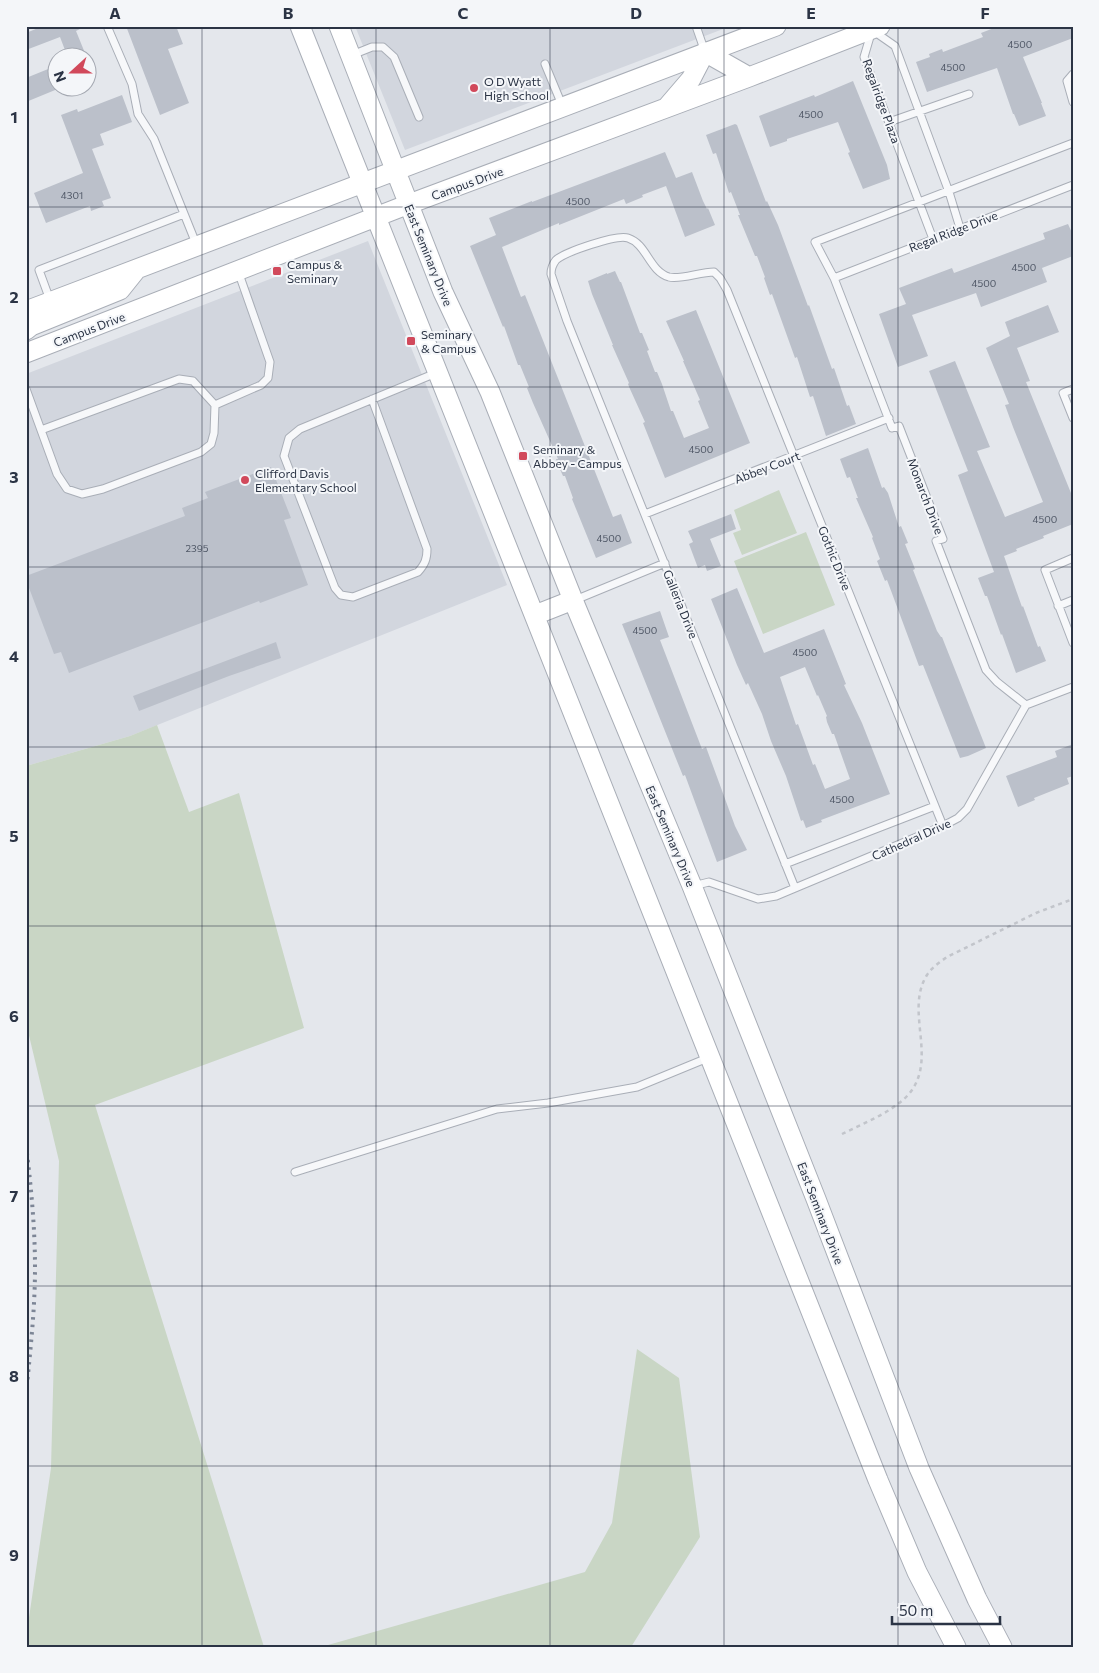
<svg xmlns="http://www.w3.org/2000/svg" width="1099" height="1673" font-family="Commissioner,sans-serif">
<rect width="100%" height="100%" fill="#e4e7ec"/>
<path fill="#d2d6de" d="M355,26H731L405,150Z
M368,241L507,585L130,736L26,766V374Z"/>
<path fill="#c9d6c5" d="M779,490L797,533L742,555L733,533L741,530L734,510Z
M806,532L835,605L763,634L734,561Z
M157,725L189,812L239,793L304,1028L95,1105L264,1647H26V1638L51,1468L59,1161L26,1023V766L130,736Z
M637,1349L679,1378L700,1537L631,1647H321L585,1572L612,1523Z"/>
<path fill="#bbc0ca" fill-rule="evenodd" d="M43,26H86L76,31L87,58H68L60,37L26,50V33Z
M126,26H176L183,44L168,49L189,103L160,115Z
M999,26H1073V38L1023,57L1042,103H1041L1046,116L1019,126L1014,114H1013L997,68L927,92L916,62L930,57L929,54L942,49L943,52L983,37L981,33Z
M58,65V88H60L26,102V78Z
M853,81L887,165L890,179L863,189L848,153L850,152L838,122L787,139V141L770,147L759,116L814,95L815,97Z
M122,95L132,122L100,134L104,145L92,149L111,198L102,201L104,206L91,211L90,206L46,223L34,193L83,173L61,115L77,109L78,112Z
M735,124L737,125L766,202L767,201L778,225L808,306L809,305L832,369L834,368L847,406L849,405L856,424L826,436L813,396L810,397L797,357L795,358L772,294L770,295L764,278L765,277L757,256H755L738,215H740L731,192L729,193L727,187L716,153L713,154L706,135Z
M665,152L676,178L692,172L703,201L707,209L708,208L715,225L685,237L666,186L642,195L643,197L626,204L624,199L559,225V223L502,247L521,297L525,295L613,517L621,514L632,543L596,558L572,499L573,498L565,476H563L558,465L556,459H558L533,403L527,388L529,387L520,365H518L504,326L503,327L470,246L496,235L489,218L532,201V202Z
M1068,224L1073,235V256L1042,268L1047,282L981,307L976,293L912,315L928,356L898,367L879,314L906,304L899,288L952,268L954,273L1045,239L1043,233Z
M615,271L620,282H621L640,333H642L649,350L647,351L655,372H657L662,384L671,411H673L684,438L709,428L698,401L700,400L683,361H684L666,321L696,310L750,443L665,478L643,423L645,422L630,389L628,384L629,383L612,345H613L592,294L588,281L607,273V274Z
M1048,305L1059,332L1017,348L1030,381L1026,382L1073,498V524L1043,536L1044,538L1016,549L1017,551L1004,556L1022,607L1023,606L1038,647L1040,646L1046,661L1016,673L1002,634L1001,635L987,596H985L978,578L994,572L958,475L968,471L929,371L955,361L990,447L977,451L1005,517L1043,502L1013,427L1005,405L1009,404L986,348L1010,336L1005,322Z
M868,448L882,488L884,487L888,493L899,527L901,526L908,543L905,544L915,569L913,570L937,631L941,637H942L986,748L968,756L960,758L923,665L919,666L890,588L887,580L885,581L877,561L880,559L872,538L873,537L856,498H858L850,477L847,478L840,459Z
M271,467L291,518L284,520L308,585L260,603L259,601L69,673L61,652L54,654L26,580V576L185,516L182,508L208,498L205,492Z
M731,514L736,529L710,539L721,566L707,571L705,565L698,568L689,544L693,542L688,531Z
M737,588L764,653L824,629L846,684L844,685L862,723L890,794L821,820L822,822L806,828L803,820L801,821L786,776L771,741L762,714L748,683L746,685L737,665L711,599ZM805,667L817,696L818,695L827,716L826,717L827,722L832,734H834L850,779L825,789L815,764L813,765L798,724L796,725L780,677Z
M660,611L669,637L660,640L702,749L706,747L735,826L747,850L717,862L685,775L683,776L622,624Z
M276,642L281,658L229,676L139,711L133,696Z
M1073,744V776L1067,778L1069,784L1034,798L1035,800L1018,807L1006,776L1057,757L1055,751Z"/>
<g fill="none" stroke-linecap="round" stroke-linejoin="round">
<g stroke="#a9aeb7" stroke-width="9">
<path id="service" d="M107,26L132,84L138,114L154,139L197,246
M696,26L705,52
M352,55L372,47H383L394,57L419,117
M545,64L562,105
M1073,74L1067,81L1073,102
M889,122L969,94
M933,239L864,57L872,30L895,46L949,192L960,228
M834,278L1073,185
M50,300L39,270L184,214
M26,389L57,474L67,489L82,494L103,489L201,452L211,444L214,433L215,405L261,385L268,378L270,362L238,271
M1073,389L1063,393L1073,418
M372,399L427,549C427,559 425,564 418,572L353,597L341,595L335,588L284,456L289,438L300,429L436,373
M41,430L179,379L193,381L215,405
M645,514L889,418
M1073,558L1045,570L1073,643
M575,600L665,563
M1058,606L1073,600
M1026,705L997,682L986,670L936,541L943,539L899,426L892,428L834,278L815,242L1073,143
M785,864L935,806
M693,886L709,882L758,899L776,896L943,826L958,818L967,809L1026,705L1073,687
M795,888L567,321L551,274C551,269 552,265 556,260C565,252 617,234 628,238C647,244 649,271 669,277C680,280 700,272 714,272L720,278L727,290L943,826
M295,1172L497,1109L548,1103L637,1087L710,1057"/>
</g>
<g stroke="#a9aeb7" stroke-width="21">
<path id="secondary" d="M300,26L878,1480L917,1572L956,1647
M339,26L443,292L490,392L573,600L692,886L816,1199L919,1468L977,1599L1002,1647
M667,107L691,79L705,52L749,77
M26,311L776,26
M26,330L31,326L120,290L136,270
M26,353L409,204L749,77L880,26
M535,615L573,600"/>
</g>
<path stroke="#c2c5cb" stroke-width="2.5" stroke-dasharray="4 4" stroke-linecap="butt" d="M842,1134C864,1123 898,1110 912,1090C936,1055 905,1010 927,975C932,967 940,962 947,957L1036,913L1073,899"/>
<use href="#service" stroke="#f7f8fa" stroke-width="7"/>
<use href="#secondary" stroke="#fff" stroke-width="19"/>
<path stroke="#7d8696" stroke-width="4" stroke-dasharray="2.5 5" stroke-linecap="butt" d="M26,1145C31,1186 35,1227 35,1268C35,1311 30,1353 26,1395"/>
</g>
<path fill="none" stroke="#2b3445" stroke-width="1" stroke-opacity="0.55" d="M202,26V1647M376,26V1647M550,26V1647M724,26V1647M898,26V1647M26,207H1073M26,387H1073M26,567H1073M26,747H1073M26,926H1073M26,1106H1073M26,1286H1073M26,1466H1073"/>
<g fill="#d1495b" stroke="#f4f6f9" stroke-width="2">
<circle cx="474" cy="88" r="5"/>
<rect x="272" y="266" width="10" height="10" rx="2.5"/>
<rect x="406" y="336" width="10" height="10" rx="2.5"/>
<rect x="518" y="451" width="10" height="10" rx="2.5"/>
<circle cx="245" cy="480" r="5"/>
</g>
<g text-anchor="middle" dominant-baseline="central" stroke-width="4" stroke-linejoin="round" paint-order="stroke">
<g font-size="10" fill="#4f5766">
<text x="1020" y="44">4500</text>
<text x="953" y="67">4500</text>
<text x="811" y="114">4500</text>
<text x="72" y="195">4301</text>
<text x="578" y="201">4500</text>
<text x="1024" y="267">4500</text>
<text x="984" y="283">4500</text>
<text x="701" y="449">4500</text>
<text x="1045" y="519">4500</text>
<text x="609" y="538">4500</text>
<text x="197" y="548">2395</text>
<text x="645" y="630">4500</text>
<text x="805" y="652">4500</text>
<text x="842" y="799">4500</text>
</g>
<g font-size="12" fill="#2b3445" stroke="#f4f6f9" text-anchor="start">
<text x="484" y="81">O D Wyatt<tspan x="484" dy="14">High School</tspan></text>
<text x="287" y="264">Campus &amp;<tspan x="287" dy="14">Seminary</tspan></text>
<text x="421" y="334">Seminary<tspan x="421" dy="14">&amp; Campus</tspan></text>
<text x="533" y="449">Seminary &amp;<tspan x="533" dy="14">Abbey - Campus</tspan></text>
<text x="255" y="473">Clifford Davis<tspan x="255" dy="14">Elementary School</tspan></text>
</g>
<g font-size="12" fill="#2b3445" stroke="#f4f6f9">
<text transform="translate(882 101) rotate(70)">Regalridge Plaza</text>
<text transform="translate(467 183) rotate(-20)">Campus Drive</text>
<text transform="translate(953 231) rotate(-21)">Regal Ridge Drive</text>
<text transform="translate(429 255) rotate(68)">East Seminary Drive</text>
<text transform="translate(89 329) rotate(-21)">Campus Drive</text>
<text transform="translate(767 467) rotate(-21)">Abbey Court</text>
<text transform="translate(926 496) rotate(69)">Monarch Drive</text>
<text transform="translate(835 558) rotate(68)">Gothic Drive</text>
<text transform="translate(681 604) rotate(68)">Galleria Drive</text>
<text transform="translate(671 836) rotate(67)">East Seminary Drive</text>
<text transform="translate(911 839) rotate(-24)">Cathedral Drive</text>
<text transform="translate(821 1213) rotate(69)">East Seminary Drive</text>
</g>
</g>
<rect width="1099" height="1673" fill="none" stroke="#f4f6f9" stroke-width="55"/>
<g transform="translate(72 72) rotate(249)"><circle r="24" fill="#f4f6f9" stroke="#a4a8b1"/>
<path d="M0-4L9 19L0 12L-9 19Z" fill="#d1495b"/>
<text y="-8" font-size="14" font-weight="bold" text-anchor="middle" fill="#2b3445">N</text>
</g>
<path d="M892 1616v8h108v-8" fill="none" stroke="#2b3445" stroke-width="2.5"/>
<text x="899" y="1616" font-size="15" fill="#2b3445" stroke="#f4f6f9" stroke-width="4" paint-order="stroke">50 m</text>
<rect x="28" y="28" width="1044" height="1618" fill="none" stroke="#2b3445" stroke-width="2"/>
<g font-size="16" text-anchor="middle" font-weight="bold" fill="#2b3445">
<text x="115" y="19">A</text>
<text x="288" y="19">B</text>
<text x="463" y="19">C</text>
<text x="636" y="19">D</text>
<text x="811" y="19">E</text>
<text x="985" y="19">F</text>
<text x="14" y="123">1</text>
<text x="14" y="303">2</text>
<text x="14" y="483">3</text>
<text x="14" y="662">4</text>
<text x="14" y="842">5</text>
<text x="14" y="1022">6</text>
<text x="14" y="1202">7</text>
<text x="14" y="1382">8</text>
<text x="14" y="1561">9</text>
</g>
</svg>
